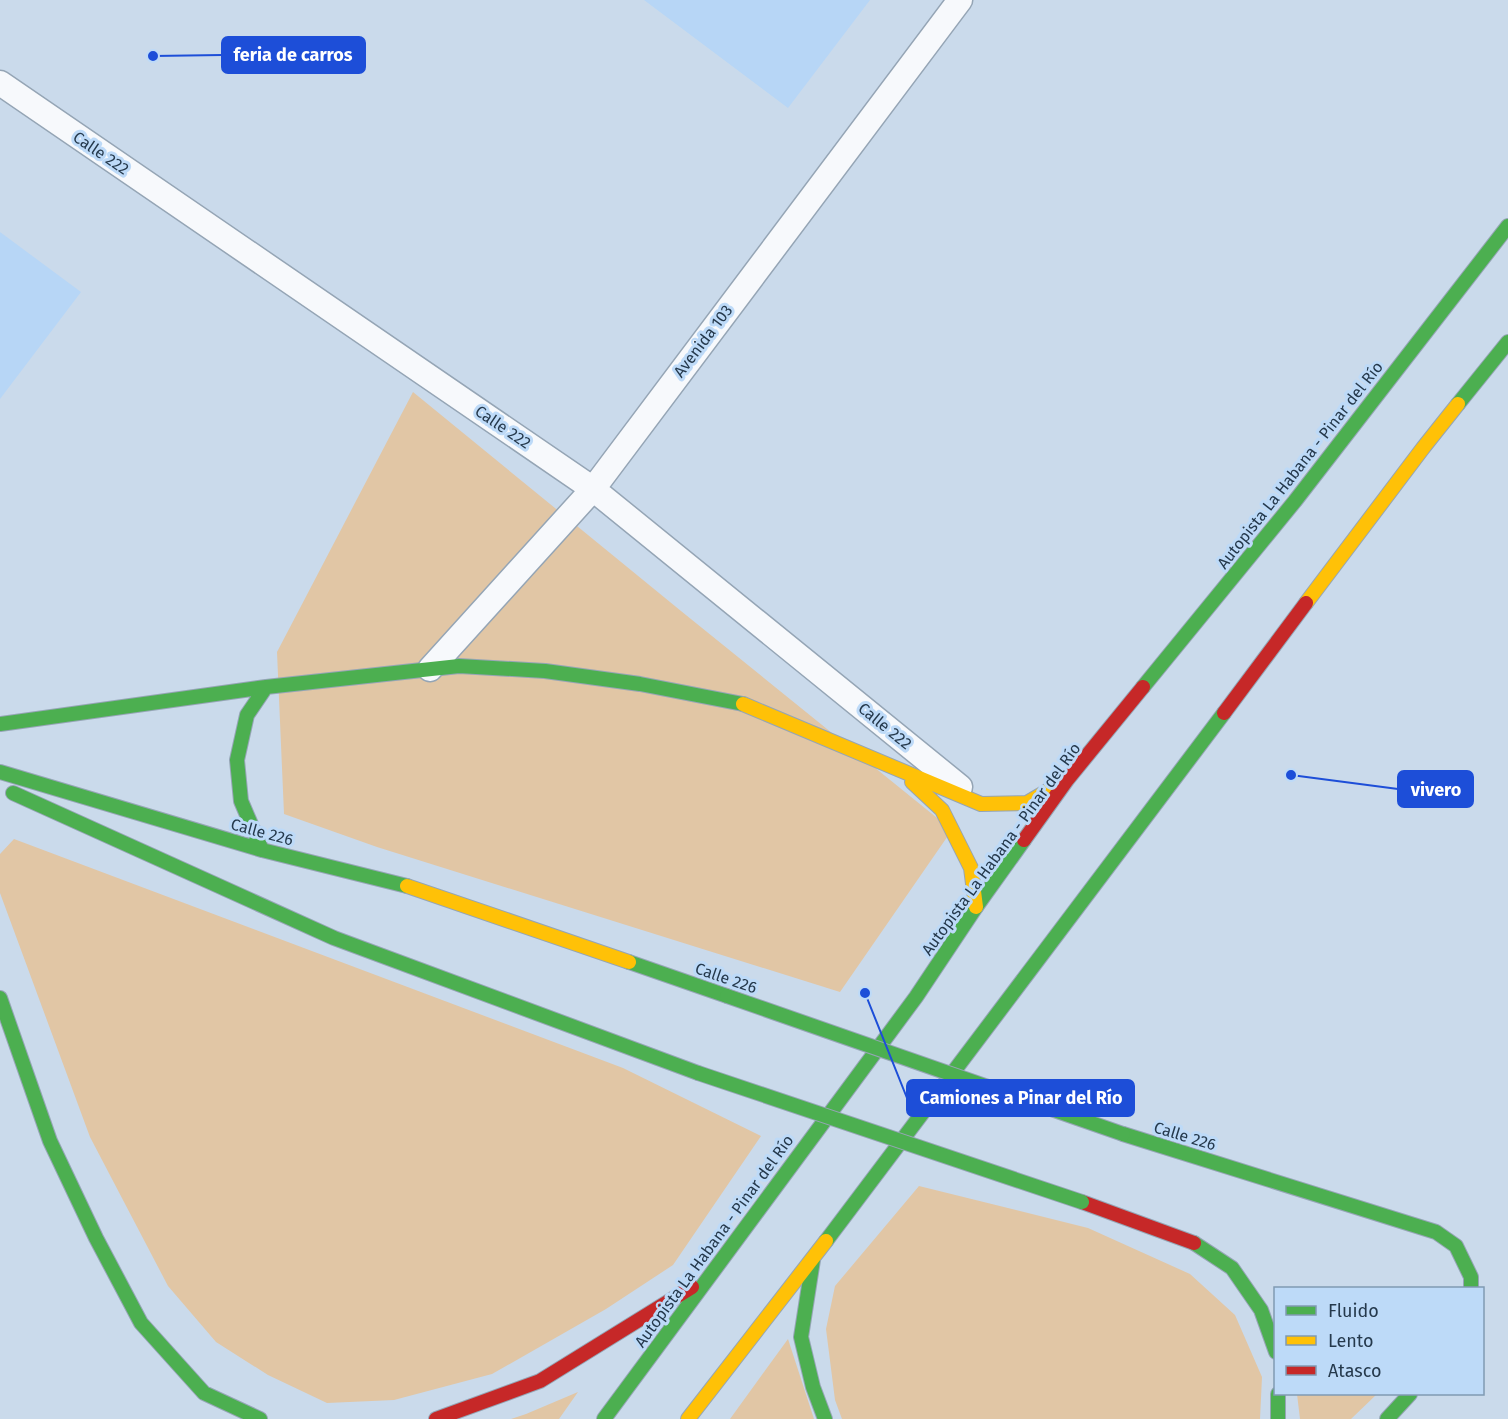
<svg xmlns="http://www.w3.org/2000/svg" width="1508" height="1419" font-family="'Fira Sans',sans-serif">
<rect width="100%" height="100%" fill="#cadaeb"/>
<path fill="#b7d6f6" d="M644,0H870L788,108Z
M0,232L81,292L0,399Z"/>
<path fill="#e1c6a5" d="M413,392L681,611L952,830L840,992L377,847L284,814L277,652Z
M14,839L623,1068L761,1136L673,1265L606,1309L492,1374L394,1400L327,1403L268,1375L216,1342L168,1286L90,1137L0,893V854Z
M919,1186L1088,1228L1190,1274L1235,1315L1262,1377L1260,1419H842L835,1400L826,1329L835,1286Z
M788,1339L814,1419H730Z
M578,1392L559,1419H511L526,1414Z
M1297,1394H1377L1351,1419H1300Z"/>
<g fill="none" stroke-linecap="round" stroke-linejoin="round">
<g stroke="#95a5b5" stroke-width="27">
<path id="street" d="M0,83L593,489L960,787
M430,669L593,489L960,0"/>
</g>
<g stroke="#95a5b5" stroke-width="16">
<path id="fast" d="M1458,404L1508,342
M1143,687L1295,501L1508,226
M0,724L266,687L459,666L545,671L640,684L743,704
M0,772L262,850L407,886
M13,793L334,938L698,1073
M262,850L241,801L237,760L247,715L266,687
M629,962L727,996
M0,998L50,1141L96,1238L141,1323L204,1393L260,1419
M1123,1134L1436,1232
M1436,1232L1456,1246L1471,1277V1288
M826,1241L1224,713
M1194,1243L1232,1268L1261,1310L1276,1352
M813,1260L801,1337L813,1387L825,1419
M1278,1394V1419
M604,1419L916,997L976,907L1024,840
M1387,1419L1410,1394"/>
</g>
<g stroke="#95a5b5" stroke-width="16">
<path id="slow" d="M1306,603L1423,448L1458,404
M743,704L981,804L1027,803L1061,783
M912,782L942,810L971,868L976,907
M407,886L629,962
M688,1419L826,1241"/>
</g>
<g stroke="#95a5b5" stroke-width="16">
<path id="jam" d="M1224,713L1306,603
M1024,840L1067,780L1143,687
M1082,1202L1194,1243
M436,1419L540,1381L692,1287"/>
</g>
<use href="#street" stroke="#f7f9fc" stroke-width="24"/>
<use href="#fast" stroke="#4caf50" stroke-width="14"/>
<use href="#slow" stroke="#ffc107" stroke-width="14"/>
<use href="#jam" stroke="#c62828" stroke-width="14"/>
<g stroke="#95a5b5" stroke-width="16" stroke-linecap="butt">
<path id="fast-bridge" d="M727,996L1123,1134
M698,1073L1082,1202"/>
</g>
<use href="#fast-bridge" stroke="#4caf50" stroke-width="14"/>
</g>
<g text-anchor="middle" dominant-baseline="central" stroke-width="6" stroke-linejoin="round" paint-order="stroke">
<g font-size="16" fill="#25394c" stroke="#bddaf8">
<text transform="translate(101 153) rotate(34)">Calle 222</text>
<text transform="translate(703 341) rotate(-53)">Avenida 103</text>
<text transform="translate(503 427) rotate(34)">Calle 222</text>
<text transform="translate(1300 465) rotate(-52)">Autopista La Habana - Pinar del Río</text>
<text transform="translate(885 726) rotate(39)">Calle 222</text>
<text transform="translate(262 832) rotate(15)">Calle 226</text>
<text transform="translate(1001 849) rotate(-54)">Autopista La Habana - Pinar del Río</text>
<text transform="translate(726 978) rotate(19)">Calle 226</text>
<text transform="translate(1185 1136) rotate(17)">Calle 226</text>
<text transform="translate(714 1241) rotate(-54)">Autopista La Habana - Pinar del Río</text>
</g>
</g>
<path fill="none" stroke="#1d4ed8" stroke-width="2" d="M153 56L222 55M1291 775L1398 789M865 993L907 1098"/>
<g fill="#1d4ed8" stroke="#bddaf8" stroke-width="2">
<circle cx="153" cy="56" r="6"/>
<circle cx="1291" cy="775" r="6"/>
<circle cx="865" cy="993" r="6"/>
</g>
<g fill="#1d4ed8" stroke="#1d4ed8" stroke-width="2">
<rect x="222" y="37" width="143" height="36" rx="6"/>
<rect x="1398" y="771" width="75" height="36" rx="6"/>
<rect x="907" y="1080" width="227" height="36" rx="6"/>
</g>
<g font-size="18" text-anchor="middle" font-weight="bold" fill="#fff">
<text x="293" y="61">feria de carros</text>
<text x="1436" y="796">vivero</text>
<text x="1021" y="1104">Camiones a Pinar del Río</text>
</g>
<rect x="1274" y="1287" width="210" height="108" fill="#bddaf8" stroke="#809ab3" stroke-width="1.5"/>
<rect x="1286" y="1306" width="30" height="9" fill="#4caf50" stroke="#809ab3" stroke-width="1.5"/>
<text x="1328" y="1317" font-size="18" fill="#25394c">Fluido</text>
<rect x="1286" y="1336" width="30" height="9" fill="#ffc107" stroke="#809ab3" stroke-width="1.5"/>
<text x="1328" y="1347" font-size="18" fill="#25394c">Lento</text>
<rect x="1286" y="1366" width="30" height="9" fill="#c62828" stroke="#809ab3" stroke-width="1.5"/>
<text x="1328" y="1377" font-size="18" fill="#25394c">Atasco</text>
</svg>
